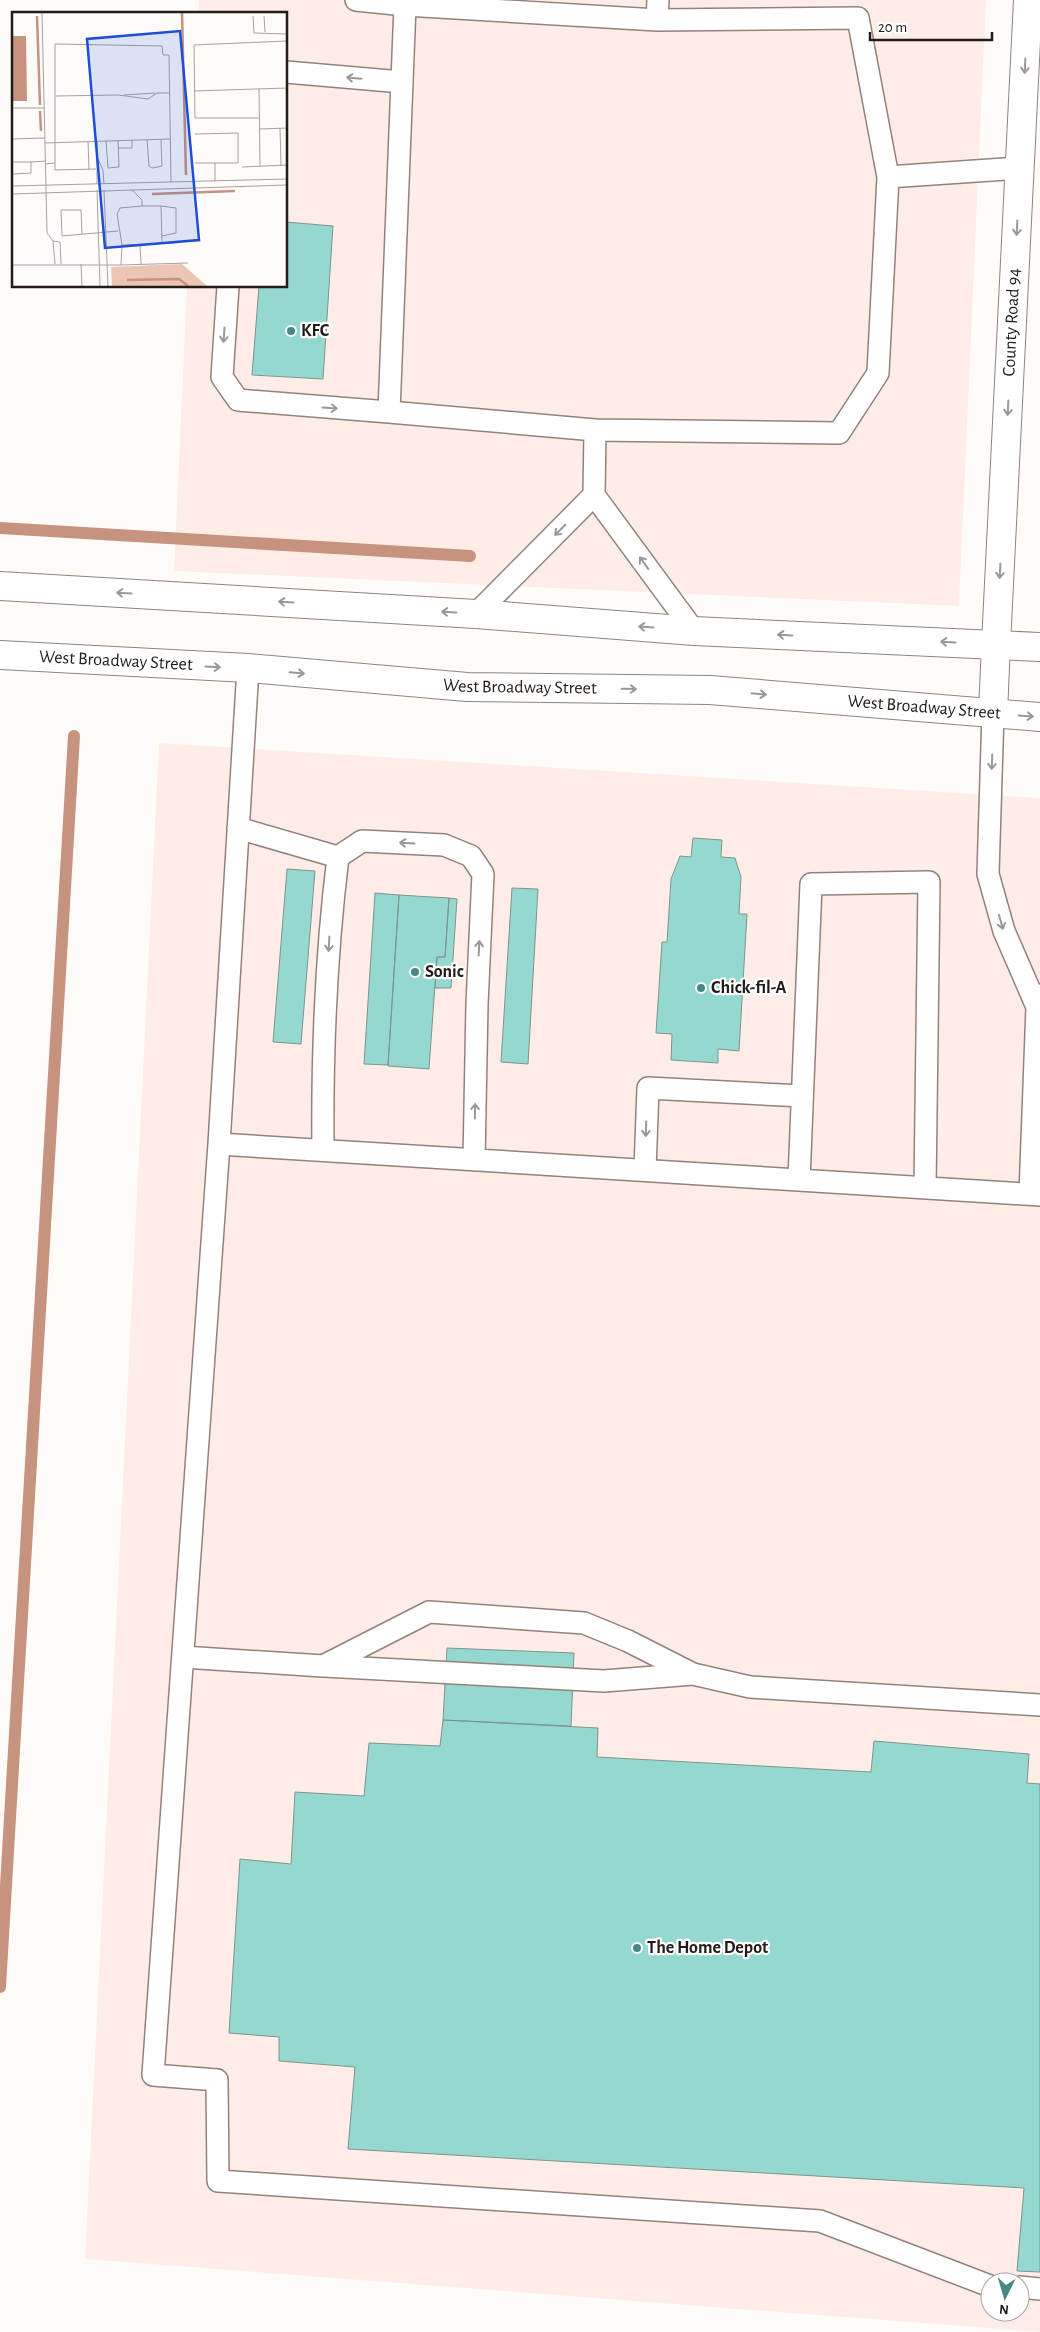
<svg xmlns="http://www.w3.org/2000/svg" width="1040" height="2332" font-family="'Alegreya Sans',sans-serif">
<rect width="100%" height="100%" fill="#fffbf9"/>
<path fill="#feede7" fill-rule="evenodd" d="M199,0H986L959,606L174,571L187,286H286V14H199Z
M159,743L1040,798V2332L85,2259ZM990,2282H1020V2312H990Z"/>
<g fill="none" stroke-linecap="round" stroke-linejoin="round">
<path stroke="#c6937f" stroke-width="12" d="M0,528L470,556
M0,1987L74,736"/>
</g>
<path fill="#95d8cf" stroke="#7f9491" d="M286,222L333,226L323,379L252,375L259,286H286Z
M693,838L722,840L721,857L735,858L741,877L739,914H747L739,1051L718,1049V1063L671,1060L672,1034L656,1033L662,942H667L671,879L680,856L691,857Z
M287,869L315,871L301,1044L273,1042Z
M512,888L538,889L528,1064L501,1062Z
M375,893L399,895L388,1065L364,1064Z
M399,895L449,898L445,957H437L429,1069L388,1066Z
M449,898L457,899L451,988H435L437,957H445Z
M447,1648L574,1653L571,1726L443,1720Z
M443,1720L598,1728L597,1757L871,1772L874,1741L1029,1754L1027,1783L1040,1784V2272L1017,2271L1024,2188L348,2149L355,2067L279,2061V2037L229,2033L240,1859L291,1864L295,1792L364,1796L369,1743L440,1746Z"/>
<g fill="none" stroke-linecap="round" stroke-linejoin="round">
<g stroke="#93827b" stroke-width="24">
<path id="lane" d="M356,0L405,5L657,20L858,18L888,177L878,373L839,433L595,430
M405,5L389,412L595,430L594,495L694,631
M657,20L658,0
M286,72L402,82
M888,177L1020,168
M228,286L222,377L238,400L389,412
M476,614L594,495
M248,668L219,1144L153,2075L217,2080L218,2181L820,2221L990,2286
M993,713L988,874L1004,931L1037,1007
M238,828L338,857
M219,1144L1040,1195
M323,1150C322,1052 326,954 338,857L362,841L444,845L471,856L483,874L477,1004L474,1160
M645,1170L648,1088L802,1096
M799,1180L811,884L929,882L925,1188
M1030,1194L1037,1007L1040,995
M183,1657L323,1666L429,1612L584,1623L628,1641L693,1674L750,1687L1040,1705
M324,1666L604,1681L693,1674
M1020,2287L1040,2289"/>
</g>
<g stroke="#93827b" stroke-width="30">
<g id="secondary">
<path id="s1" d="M996,644L1028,0"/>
</g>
</g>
<g stroke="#93827b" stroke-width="30">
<g id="primary">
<path d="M0,586L476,614L694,631L1040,647"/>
<path id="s2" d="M0,655L248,668L467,687L710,690L1040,717"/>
<path d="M993,713L996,644"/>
</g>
</g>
<use href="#lane" stroke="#fff" stroke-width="21"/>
<use href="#secondary" stroke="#fff" stroke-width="28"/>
<use href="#primary" stroke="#fff" stroke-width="28"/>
</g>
<defs><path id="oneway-shaft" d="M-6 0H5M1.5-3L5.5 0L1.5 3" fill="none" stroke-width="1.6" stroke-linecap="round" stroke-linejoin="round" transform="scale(1.25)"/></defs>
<g stroke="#9c9897">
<use href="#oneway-shaft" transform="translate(1025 66) rotate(93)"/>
<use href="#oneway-shaft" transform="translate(354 78) rotate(-175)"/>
<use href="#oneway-shaft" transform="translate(1017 228) rotate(93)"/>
<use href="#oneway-shaft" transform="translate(224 335) rotate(94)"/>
<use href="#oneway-shaft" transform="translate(330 408) rotate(4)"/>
<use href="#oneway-shaft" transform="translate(1008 408) rotate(93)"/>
<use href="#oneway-shaft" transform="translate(560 530) rotate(135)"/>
<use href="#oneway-shaft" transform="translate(644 563) rotate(-126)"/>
<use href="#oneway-shaft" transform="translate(1000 571) rotate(93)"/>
<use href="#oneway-shaft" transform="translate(124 593) rotate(-177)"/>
<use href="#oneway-shaft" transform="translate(286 602) rotate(-177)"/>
<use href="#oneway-shaft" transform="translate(449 612) rotate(-177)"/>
<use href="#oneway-shaft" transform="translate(646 627) rotate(-176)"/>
<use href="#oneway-shaft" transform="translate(785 635) rotate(-177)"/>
<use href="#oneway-shaft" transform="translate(948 642) rotate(-177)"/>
<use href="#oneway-shaft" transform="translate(213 667) rotate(3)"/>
<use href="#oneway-shaft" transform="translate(297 673) rotate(5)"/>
<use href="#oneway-shaft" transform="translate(629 689) rotate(1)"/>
<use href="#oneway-shaft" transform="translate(759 694) rotate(5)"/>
<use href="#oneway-shaft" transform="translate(1026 716) rotate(4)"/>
<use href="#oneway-shaft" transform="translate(992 762) rotate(92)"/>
<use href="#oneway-shaft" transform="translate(407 843) rotate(-177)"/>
<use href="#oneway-shaft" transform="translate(1001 922) rotate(74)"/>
<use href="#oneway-shaft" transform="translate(329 944) rotate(93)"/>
<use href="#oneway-shaft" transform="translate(479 948) rotate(-87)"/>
<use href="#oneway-shaft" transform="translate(475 1111) rotate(-89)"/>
<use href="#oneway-shaft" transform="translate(646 1129) rotate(92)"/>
</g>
<g fill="#448a82" stroke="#fff" stroke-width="2">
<circle cx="291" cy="331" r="5"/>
<circle cx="415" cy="972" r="5"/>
<circle cx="701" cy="988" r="5"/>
<circle cx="637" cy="1948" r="5"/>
</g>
<g text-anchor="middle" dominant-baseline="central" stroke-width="4.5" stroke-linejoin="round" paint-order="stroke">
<g font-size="18" fill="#221b18" stroke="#fff">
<text stroke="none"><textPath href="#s1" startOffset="322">County Road 94</textPath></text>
<text stroke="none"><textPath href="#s2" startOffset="116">West Broadway Street</textPath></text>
<text stroke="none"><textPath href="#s2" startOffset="521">West Broadway Street</textPath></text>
<text stroke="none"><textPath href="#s2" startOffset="926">West Broadway Street</textPath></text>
</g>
<g font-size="18" font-weight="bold" fill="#221b18" stroke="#fff" text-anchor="start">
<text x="301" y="331">KFC</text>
<text x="425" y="972">Sonic</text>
<text x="711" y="988">Chick-fil-A</text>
<text x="647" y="1948">The Home Depot</text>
</g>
</g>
<g transform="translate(12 12)">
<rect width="275" height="275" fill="#fffbf9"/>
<path d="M170,252L195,274H100L99,255Z" fill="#edc5b4"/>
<path d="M0,24H14L15,89H0Z" fill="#c6937f"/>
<path fill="none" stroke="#c6937f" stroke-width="2.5" d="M170,1L174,163M25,4L28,93M28,99L29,119M140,182L223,179M115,268L167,267L176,274"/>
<path fill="none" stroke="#a7a19f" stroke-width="1" d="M30,1L35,221L41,229L43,252M241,4L242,21L275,22M252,4L253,20M247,77L248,154M182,79L275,76M112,83L143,81M44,84L106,83L136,87L145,81H157M0,96H33M247,106H183L182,33L275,29M268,116L269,154M248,117L275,116M0,127L33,126M135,128L137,154L140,156L150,154L149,128M76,129L77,158M85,129V172M94,129L96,156L107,155L106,129M33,131L158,127M106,136H120V128M86,147L91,158L92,172M0,150H19M43,151V32L150,34L151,43H157L159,170M183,151H226V121L183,122M203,151V169M34,152L43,151V158L84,157M230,155L275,153M0,162L19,161V150L34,149M0,174L275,167M85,178L88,274M92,178L96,274M120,178L130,188V194H149L150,231M0,182L275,173M130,194L108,196L105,202L110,233L162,231M149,194L164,196V221L150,224M70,222L69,198H49L50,224L106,219M41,229L48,230L49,252M128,232L129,252M110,233L109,253L176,251M69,252L70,274M0,253H109"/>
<path fill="#1d4ed8" fill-opacity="0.15" stroke="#1d4ed8" stroke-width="2.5" d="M168,19L187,228L93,236L75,27Z"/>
<rect width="275" height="275" fill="none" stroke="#221b18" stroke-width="2.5"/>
</g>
<g transform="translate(1005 2297) rotate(185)"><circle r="24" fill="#ffffff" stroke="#a7a4a3"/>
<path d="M0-4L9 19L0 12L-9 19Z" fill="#448a82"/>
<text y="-8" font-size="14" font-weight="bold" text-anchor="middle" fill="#221b18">N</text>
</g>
<path d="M870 32v8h122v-8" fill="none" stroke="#221b18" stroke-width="2.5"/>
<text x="878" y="32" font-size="15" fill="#221b18" stroke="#ffffff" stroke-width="4" paint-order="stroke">20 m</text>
</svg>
